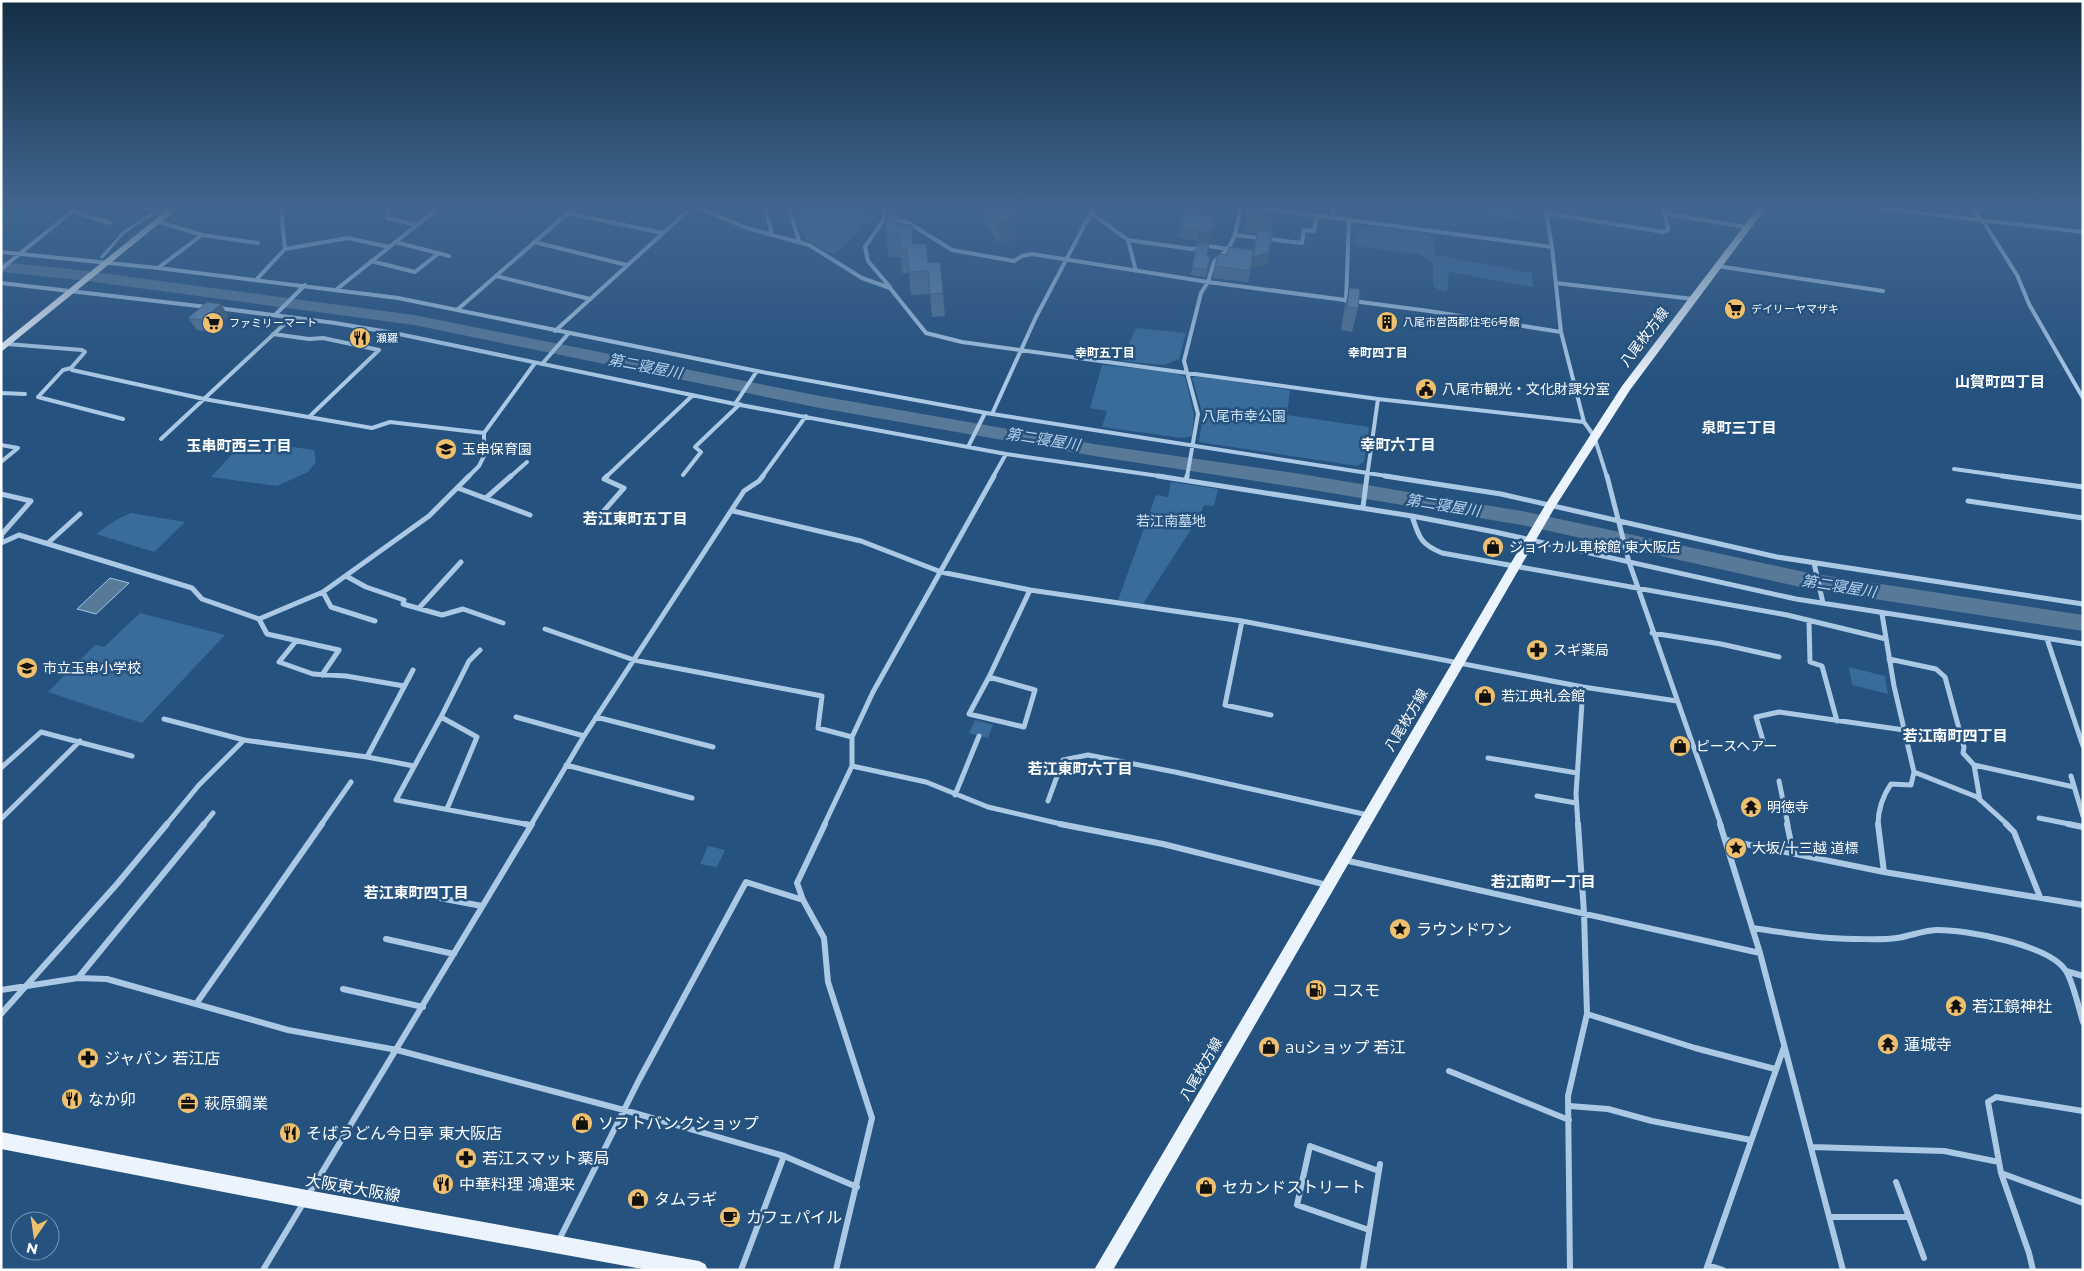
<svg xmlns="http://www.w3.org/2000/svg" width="2084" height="1271" font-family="Montserrat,'Noto Sans JP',sans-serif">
<rect width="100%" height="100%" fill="#25527e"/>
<path fill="#396c9b" d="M809,205H845L880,215L868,223L834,255L807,240L796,217Z
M1251,205H1328L1327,212L1317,213Z
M1474,205L1519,210V221L1475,213Z
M1379,227L1435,235L1434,252L1436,255L1532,273L1533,287L1449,272L1447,292L1439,290L1433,286V262L1419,254L1355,246L1356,230L1364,228Z
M1136,328L1186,333L1179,359L1164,365L1121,361Z
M1102,365L1175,372L1185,377L1194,415L1192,436L1182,438L1102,427L1107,411L1090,408Z
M1196,376L1290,390L1287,415L1369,427L1364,462L1357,466L1199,442L1203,415L1192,378Z
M271,444L314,450L316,462L308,472L277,486L211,477L239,447L264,450Z
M1171,482L1218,489L1214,506L1204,505L1199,517L1143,604L1118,600L1156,495L1168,497Z
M131,513L185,522L154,552L96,534L116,520Z
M140,613L225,635L142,723L48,692L95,645L104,647Z
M1849,667L1885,676L1888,694L1852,685Z
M975,720L993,725L988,738L969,733Z
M708,846L725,850L717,867L700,864Z"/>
<path fill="#597998" stroke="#9fc5e6" d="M110,578L129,583L96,614L77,609Z"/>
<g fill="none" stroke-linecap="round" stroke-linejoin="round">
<path stroke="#9fc5e6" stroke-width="3" d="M102,257L123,233L165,205"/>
<path fill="#597998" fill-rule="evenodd" d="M1,262L79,270L414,315L820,396L1100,445L1301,474L1527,512L1809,573L2083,615V631L1809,589L1527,526L1301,488L1100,457L820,408L414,325L79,280L1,272Z"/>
<path stroke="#abc9e5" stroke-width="4" d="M114,205L170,210
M390,205L387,218L417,225
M692,205L747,228L809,245L862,278L890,288L926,333L962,342L1378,399L1584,422
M765,205L772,235
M788,205L799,241
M883,205L884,219L907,222L952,250L1014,261L1022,256L1032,254L1208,282L1429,311L1561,332
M1236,205L1552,247
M1518,205L1547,208
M1545,205L1552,247L1561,332L1584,422L1594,436L1607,477
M1853,205L2083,232
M1973,205L1980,220
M71,211L110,223
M567,213L663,233
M1091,213L1128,240L1136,271
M1547,213L1663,232L1668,230L1663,205
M1665,214L1746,227
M1332,217L1335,205
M884,219L865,247L868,261L890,287
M156,221L202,235
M1983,221L2017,275L2029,304L2083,398
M1235,235L1302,243L1304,230L1314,231L1317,215
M1128,240L1192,249L1208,246L1228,249
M395,242L449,256
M534,242L627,265
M285,249L348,238L389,247
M1,252L158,268L398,298L757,371L992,414L1036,317L1095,205
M371,261L415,272L439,253
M1717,266L1883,291
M158,268L202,235L258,243
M1,269L80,205
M496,276L590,299
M256,280L285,249L281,208L266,205
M1,283L207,307
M1556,283L1693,299
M337,289L442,205H440
M1346,301L1349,220
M218,308L335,323L394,333L735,404L1006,454L1166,477
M457,310L577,205
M275,315L305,285
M555,331L694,205
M273,334L309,339L323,338L379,350L309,417
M7,344L82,350L85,352L71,368L72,370L204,399L372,428L390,422L484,433
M542,364L568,334
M71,368L63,370L38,397L123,419
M1,393L25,394
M735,404L757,371
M992,414L1393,477
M161,439L292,317
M1,445L18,448L1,462
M968,447L985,413
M1954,469L2011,477
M683,475L701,452L695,447L697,445L740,404
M468,477L479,466L484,456V433L535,363
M510,477L527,462
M606,477L693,395
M762,477L806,416
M993,477L1006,454
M1187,477L1198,414L1184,361L1201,293L1208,282L1214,262L1228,249L1235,235L1241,205
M1367,477L1378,399"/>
<path stroke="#abc9e5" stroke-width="5" d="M1158,476L1412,516L1495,532L1796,599L2083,644
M1385,476L1501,494L1777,557L2083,604
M1607,476L1629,562L1721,825
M2002,476L2083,487
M1186,480L1187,476
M458,488L530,515
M1,494L31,501L2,534L1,539
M486,498L511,476
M1968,501L2083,518
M1363,507L1367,476
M733,511L861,541L941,572L1030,590L1242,621L1583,687L1677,701
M602,513L624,488L604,479L607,476
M1412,516C1419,537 1420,544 1442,553L1787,615L1886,639
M1,543L19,535L192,588L202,599L259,619L323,592L429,516L469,476
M48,543L80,514
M1814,563L1823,603
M346,576L366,587L404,600L403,604L442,615L463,609L503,623
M323,592L331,607L375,621
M419,608L461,562
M1882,614L1894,686L1914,772L1977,797L2008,825
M259,619L267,634L339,650L322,675
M1242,621L1225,705L1271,715
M1809,621L1810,662L1822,666L1837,721
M545,629L634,660L822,696L818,728L852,737
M1652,633L1721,644L1779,657
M2047,639L2083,746
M296,641L279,662L313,674L346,676L404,686
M1889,659L1936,669L1945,677L1964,747L1963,753L1974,765L2074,787
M989,677L1035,690L1024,727L969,714Z
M989,677L1030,590
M441,717L469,661L480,650
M516,717L584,736
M596,717L713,747
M164,719L244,740L367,757L414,766
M1764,744L1756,717L1779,712L1904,730
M367,757L413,670
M1488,758L1577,773
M566,765L692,798
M1974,765L1980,800
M852,766L926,782L988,807L1065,825
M1,768L41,732L132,756
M2071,776L2083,816
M1779,781L1788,825
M955,795L979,736
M1537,796L1576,803
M1048,801L1063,760L1088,755L1175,772L1368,815
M447,809L477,737L441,717L396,800L530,825
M2039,818L2074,825
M1,819L80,741
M166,825L199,785L244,740
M203,825L213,813
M321,825L351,782
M531,825L584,736L744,491L759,481L763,476
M824,825L852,766V737L873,692L994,476
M1578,825L1576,794L1583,687
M1878,825C1878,809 1882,797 1891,784L1911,785L1914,772"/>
<path stroke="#abc9e5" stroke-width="6" d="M525,824L530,825
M825,824L797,883L803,900L824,938L828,982L872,1118L836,1270
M1060,824L1163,844L1327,885
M1720,824L1760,953L1843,1270
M1787,824L1793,852
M1878,824L1884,872
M2006,824L2014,832L2040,897
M2068,824L2083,827
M1726,840L1884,872L2083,905
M1344,860L1760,953
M418,894L482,906
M1753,928C1787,933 1821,939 1855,939C1869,939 1883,940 1897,938C1911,936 1924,930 1938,930C1968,930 2050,945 2066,971C2073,982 2079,1009 2083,1022
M386,939L454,954
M2066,971L2083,976
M78,978L204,824
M343,989L423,1007
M1,990L78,978L107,979L288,1030L397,1050L624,1110L784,1156L857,1187
M196,1004L322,824
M1,1014L117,884L167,824
M1587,1014L1695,1048L1775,1069
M1449,1071L1569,1120
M1569,1106L1608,1109L1652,1121L1751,1140
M1811,1147L1944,1151L1999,1162
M2001,1173L2083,1203
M1896,1182L1924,1258
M1829,1217H1908
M1369,1230L1297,1205L1310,1146L1379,1171
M558,1242L639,1080L746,882L803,900
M1708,1265L1723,1270
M263,1270L532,824
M741,1270L784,1156
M1363,1270L1380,1164
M1570,1270L1568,1096L1587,1014L1584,913L1578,824
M1706,1270L1784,1047
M2033,1270L2029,1253L2001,1173L1988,1102L1996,1097L2083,1111"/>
<path fill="#ebf3fd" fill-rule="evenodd" d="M173,205H182L1,352V344Z
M1760,205H1768L1630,390L1555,507L1113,1270H1094L1547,502L1622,386Z
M1,1132L307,1190L699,1261L705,1264L708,1270H648L307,1208L1,1149Z"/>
</g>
<path fill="#517596" d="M499,205H527L517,211Z
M977,205H1020L1009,206L1015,217V240L998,243Z
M1249,205L1261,215L1274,216L1267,264L1251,269L1257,234L1244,232Z
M1347,205H1383L1382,211L1347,207Z
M1200,214L1216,217L1215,228L1209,242L1207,243V256L1210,257L1209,264L1206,277L1191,275L1192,268L1200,244L1198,241L1179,238L1180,227Z
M900,226L928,263L943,293L945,316L932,317L930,294L911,295L909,273H902L901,257H889L886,234Z
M1254,250L1248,282L1213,278L1215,266L1227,255Z
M1349,288L1358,308L1352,332L1341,330L1344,311Z
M221,304L228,316L211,332L197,330L188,318Z"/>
<path fill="#425f7a" d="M514,205H527L517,211Z
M998,205H1020L998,208Z
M1201,205L1200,214L1196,224L1198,212Z
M1015,217V240L998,243V220Z
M1216,217L1215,228L1209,242L1198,244L1199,232Z
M1269,252L1267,264L1251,269L1253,257Z
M1210,257L1209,264L1206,277L1207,269Z
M221,304L228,316L211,332L202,320Z"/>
<path fill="#5e88ae" stroke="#425f7a" d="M885,205H898L899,226L912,225L913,244H926L928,263L940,262L943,293L930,294L928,271L909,272L907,250H900L899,234H886Z
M989,205H1008L1015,217L998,220Z
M1189,205H1201L1198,212L1199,214L1216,217L1211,231L1199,232L1200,230L1180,227Z
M1249,205H1263L1261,215L1274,216L1273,222L1246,219Z
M1258,230L1272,231L1269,252L1253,257Z
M1207,242V244L1209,245L1207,256L1210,257L1207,269L1192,268L1197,244Z
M1229,247L1254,250L1250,271L1215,266L1218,254L1227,255Z
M1349,288L1360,289L1358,308L1347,307Z
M207,302L221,304L202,320L188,318Z"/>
<linearGradient id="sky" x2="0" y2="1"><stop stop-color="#142d45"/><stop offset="0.54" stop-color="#40668f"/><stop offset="1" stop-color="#40668f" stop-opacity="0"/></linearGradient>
<rect width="2084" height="383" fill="url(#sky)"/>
<defs>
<g id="supermarket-disc" transform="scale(1.125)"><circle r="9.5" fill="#efc16f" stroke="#25527e"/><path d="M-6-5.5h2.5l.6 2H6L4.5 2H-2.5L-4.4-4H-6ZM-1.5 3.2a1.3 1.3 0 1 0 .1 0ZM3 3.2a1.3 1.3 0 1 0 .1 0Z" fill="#111"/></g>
<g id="building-disc" transform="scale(1.125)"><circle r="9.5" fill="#efc16f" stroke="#25527e"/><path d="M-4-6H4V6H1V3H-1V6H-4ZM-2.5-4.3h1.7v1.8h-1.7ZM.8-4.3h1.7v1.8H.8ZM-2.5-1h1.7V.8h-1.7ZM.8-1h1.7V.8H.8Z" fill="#111"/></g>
<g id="restaurant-disc" transform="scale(1.125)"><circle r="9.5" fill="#efc16f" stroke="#25527e"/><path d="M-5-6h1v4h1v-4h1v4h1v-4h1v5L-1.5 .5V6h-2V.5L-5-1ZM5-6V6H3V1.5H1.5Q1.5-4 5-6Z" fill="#111"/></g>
<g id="civic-disc" transform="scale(1.125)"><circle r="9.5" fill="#efc16f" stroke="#25527e"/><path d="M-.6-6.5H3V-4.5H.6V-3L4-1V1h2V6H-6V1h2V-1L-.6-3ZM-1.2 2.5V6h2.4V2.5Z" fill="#111"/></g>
<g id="school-disc" transform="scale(1.125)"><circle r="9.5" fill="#efc16f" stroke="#25527e"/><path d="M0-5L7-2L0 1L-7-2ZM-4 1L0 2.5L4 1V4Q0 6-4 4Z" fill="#111"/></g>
<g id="shop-disc" transform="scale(1.125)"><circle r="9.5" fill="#efc16f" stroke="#25527e"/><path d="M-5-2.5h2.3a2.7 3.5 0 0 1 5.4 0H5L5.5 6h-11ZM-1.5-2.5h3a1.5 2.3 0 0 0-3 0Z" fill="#111"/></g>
<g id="pharmacy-disc" transform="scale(1.125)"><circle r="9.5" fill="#efc16f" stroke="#25527e"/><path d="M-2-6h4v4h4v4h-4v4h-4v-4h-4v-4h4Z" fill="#111"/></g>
<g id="temple-disc" transform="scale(1.125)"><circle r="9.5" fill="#efc16f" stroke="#25527e"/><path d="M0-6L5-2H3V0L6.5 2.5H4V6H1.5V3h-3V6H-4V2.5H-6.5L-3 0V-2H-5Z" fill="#111"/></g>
<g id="sight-disc" transform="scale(1.125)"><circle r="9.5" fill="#efc16f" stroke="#25527e"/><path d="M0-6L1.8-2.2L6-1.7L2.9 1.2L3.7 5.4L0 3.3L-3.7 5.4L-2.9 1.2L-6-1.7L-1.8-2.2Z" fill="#111"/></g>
<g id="fuel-disc" transform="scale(1.125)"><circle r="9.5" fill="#efc16f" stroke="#25527e"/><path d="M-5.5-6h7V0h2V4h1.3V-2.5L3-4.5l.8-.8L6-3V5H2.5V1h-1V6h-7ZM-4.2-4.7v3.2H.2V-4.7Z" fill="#111"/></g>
<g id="office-disc" transform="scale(1.125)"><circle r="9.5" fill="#efc16f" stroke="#25527e"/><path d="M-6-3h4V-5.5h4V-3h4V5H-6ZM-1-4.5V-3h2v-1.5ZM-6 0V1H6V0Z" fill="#111"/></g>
<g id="cafe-disc" transform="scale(1.125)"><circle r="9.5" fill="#efc16f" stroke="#25527e"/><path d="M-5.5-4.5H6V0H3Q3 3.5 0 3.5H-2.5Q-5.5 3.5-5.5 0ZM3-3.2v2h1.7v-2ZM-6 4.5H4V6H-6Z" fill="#111"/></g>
</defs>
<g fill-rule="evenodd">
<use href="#supermarket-disc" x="1735" y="309"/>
<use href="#building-disc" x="1387" y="322"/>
<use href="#supermarket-disc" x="213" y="323"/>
<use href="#restaurant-disc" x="360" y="338"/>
<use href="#civic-disc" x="1426" y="389"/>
<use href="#school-disc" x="446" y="449"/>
<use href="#shop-disc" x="1493" y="547"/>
<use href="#pharmacy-disc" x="1537" y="650"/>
<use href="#school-disc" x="27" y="668"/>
<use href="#shop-disc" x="1485" y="696"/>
<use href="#shop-disc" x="1680" y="746"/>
<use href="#temple-disc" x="1751" y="807"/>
<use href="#sight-disc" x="1736" y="848"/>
<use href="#sight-disc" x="1400" y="929"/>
<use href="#fuel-disc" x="1316" y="990"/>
<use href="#temple-disc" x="1956" y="1006"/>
<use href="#temple-disc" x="1888" y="1044"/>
<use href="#shop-disc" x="1269" y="1047"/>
<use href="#pharmacy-disc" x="88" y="1058"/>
<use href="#restaurant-disc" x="72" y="1099"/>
<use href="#office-disc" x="188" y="1103"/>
<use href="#shop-disc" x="582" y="1123"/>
<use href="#restaurant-disc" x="290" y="1133"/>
<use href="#pharmacy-disc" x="466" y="1158"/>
<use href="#restaurant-disc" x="443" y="1184"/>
<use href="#shop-disc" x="1206" y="1187"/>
<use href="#shop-disc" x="638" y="1199"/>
<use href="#cafe-disc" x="730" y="1217"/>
</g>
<g text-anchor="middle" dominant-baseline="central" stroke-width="5" stroke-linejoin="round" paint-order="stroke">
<g font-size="11" fill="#fff" stroke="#25527e" text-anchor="start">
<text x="1751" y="309">デイリーヤマザキ</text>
<text x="1403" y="322">八尾市営西郡住宅6号館</text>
<text x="229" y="323">ファミリーマート</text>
<text x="376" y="338">瀬羅</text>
</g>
<g font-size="12" font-weight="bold" fill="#fff" stroke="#25527e">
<text x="1105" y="352">幸町五丁目</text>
<text x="1378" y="352">幸町四丁目</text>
</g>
<g font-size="14" fill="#fff" stroke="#25527e">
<text transform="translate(1644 337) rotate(-53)">八尾枚方線</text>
<text transform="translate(1406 720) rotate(-59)">八尾枚方線</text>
<text transform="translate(1201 1069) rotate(-60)">八尾枚方線</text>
</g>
<g font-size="14" fill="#fff" stroke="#25527e" text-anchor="start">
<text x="1442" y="389">八尾市観光・文化財課分室</text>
<text x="462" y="449">玉串保育園</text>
<text x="1509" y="547">ジョイカル車検館 東大阪店</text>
<text x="1553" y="650">スギ薬局</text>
<text x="43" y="668">市立玉串小学校</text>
<text x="1501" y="696">若江典礼会館</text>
<text x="1696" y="746">ピースヘアー</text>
<text x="1767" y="807">明徳寺</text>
<text x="1752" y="848">大坂/十三越 道標</text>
</g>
<g font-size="14" fill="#cde2f4" stroke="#25527e">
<text x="1244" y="416">八尾市幸公園</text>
<text x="1171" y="521">若江南墓地</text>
</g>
<g font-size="15" font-style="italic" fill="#b6d3ed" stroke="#25527e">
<text transform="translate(645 366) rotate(11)">第二寝屋川</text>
<text transform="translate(1043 439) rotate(9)">第二寝屋川</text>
<text transform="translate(1443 505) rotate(9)">第二寝屋川</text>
<text transform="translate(1839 586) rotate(9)">第二寝屋川</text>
</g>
<g font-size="15" font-weight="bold" fill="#fff" stroke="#25527e">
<text x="2000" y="381">山賀町四丁目</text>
<text x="1739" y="427">泉町三丁目</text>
<text x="1398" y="444">幸町六丁目</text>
<text x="239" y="445">玉串町西三丁目</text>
<text x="635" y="518">若江東町五丁目</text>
<text x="1955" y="735">若江南町四丁目</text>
<text x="1080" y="768">若江東町六丁目</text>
<text x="1543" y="881">若江南町一丁目</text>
<text x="416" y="892">若江東町四丁目</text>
</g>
<g font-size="16" fill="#fff" stroke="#25527e" text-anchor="start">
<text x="1416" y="929">ラウンドワン</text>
<text x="1332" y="990">コスモ</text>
<text x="1972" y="1006">若江鏡神社</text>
<text x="1904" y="1044">蓮城寺</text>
<text x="1285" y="1047">auショップ 若江</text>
<text x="104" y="1058">ジャパン 若江店</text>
<text x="88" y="1099">なか卯</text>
<text x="204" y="1103">萩原鋼業</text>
<text x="598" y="1123">ソフトバンクショップ</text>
<text x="306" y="1133">そばうどん今日亭 東大阪店</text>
<text x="482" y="1158">若江スマット薬局</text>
<text x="459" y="1184">中華料理 鴻運来</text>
<text x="1222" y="1187">セカンドストリート</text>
<text x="654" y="1199">タムラギ</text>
<text x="746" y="1217">カフェパイル</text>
</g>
<g font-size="16" fill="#fff" stroke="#25527e">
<text transform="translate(353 1188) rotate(10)">大阪東大阪線</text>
</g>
</g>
<rect width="2084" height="1271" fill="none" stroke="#ffffff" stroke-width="5"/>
<g transform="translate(35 1236) rotate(193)"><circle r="24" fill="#25527e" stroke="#7c97b2"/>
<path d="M0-4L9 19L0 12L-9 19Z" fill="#efc16f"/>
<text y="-8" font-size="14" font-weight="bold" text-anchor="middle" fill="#ffffff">N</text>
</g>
</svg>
